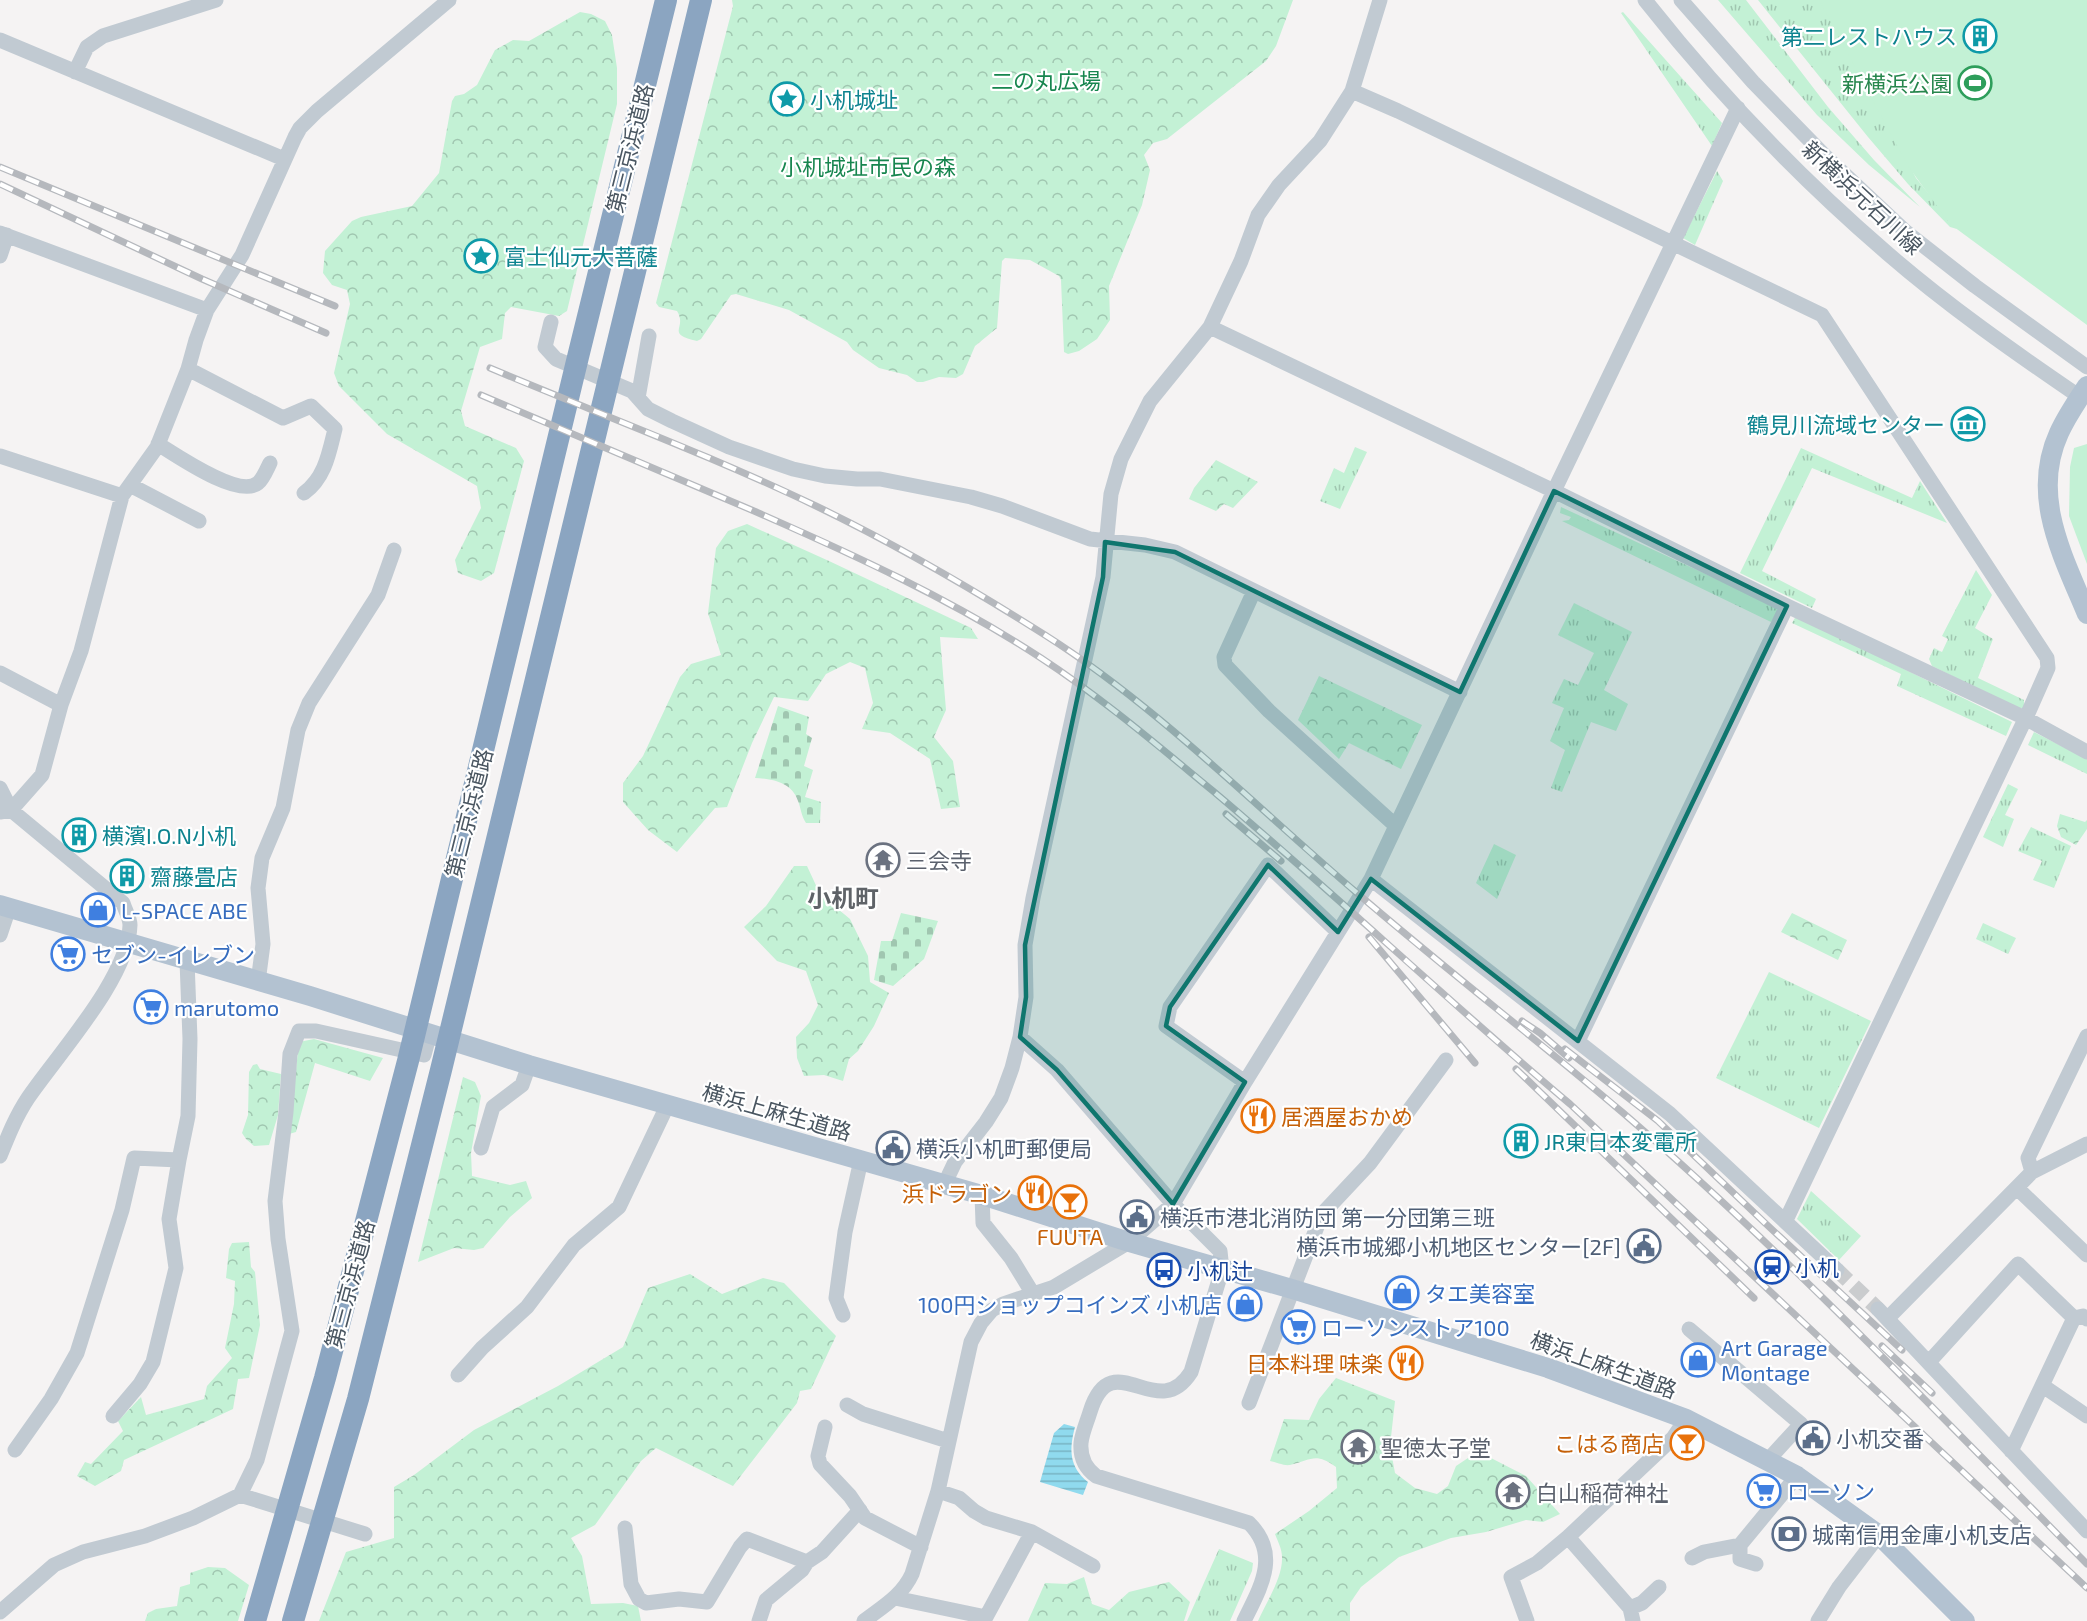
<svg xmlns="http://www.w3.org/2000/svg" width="2087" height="1621" font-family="'Exo 2','Noto Sans JP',sans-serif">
<defs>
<pattern id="grass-tufts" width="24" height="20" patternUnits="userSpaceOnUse" patternTransform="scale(1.5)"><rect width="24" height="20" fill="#c3f1d5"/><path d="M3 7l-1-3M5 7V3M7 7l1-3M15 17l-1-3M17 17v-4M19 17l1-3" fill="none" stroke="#a0c6b0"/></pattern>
<pattern id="forest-crowns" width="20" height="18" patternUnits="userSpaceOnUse" patternTransform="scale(1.5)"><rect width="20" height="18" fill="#c3f1d5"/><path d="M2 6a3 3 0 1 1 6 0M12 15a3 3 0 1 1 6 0" fill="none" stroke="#a0c6b0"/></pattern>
<pattern id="cemetery-stones" width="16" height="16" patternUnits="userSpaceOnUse" patternTransform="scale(1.5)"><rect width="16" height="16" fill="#c3f1d5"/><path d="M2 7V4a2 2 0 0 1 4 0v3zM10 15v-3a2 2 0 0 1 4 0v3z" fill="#a0c6b0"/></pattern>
<pattern id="water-rules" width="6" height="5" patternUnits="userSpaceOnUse" patternTransform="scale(1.5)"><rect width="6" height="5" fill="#90daee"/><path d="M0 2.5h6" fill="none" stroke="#78b4c4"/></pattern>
</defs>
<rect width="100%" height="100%" fill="#f5f3f3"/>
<path fill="url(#grass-tufts)" d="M1718,0H1746L1828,107L1874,160L1920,207L1869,165L1817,115Z
M1758,0H1824L1916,178L1957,229L1950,227L1908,184L1868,137Z
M1623,12L1722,123L1712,146L1621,13Z
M1717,171L1723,181L1695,245L1683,238Z
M1355,447L1367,452L1340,509L1320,501L1334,468L1344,473Z
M1801,448L1912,498L1920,481L1947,523L1812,468L1762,571L1816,599L1812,608L1740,573Z
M1561,507L1779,608L1771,622L1562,521L1569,520L1571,517L1560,513Z
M1976,570L1992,595L1975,628L1993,639L1978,678L2024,700V708H2016L1932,666L1929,659L1934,648L1942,652L1948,639L1942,636Z
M1574,603L1632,632L1604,690L1628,704L1616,731L1591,722L1562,792L1551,788L1565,750L1550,741L1564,708L1552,703L1564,679L1578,685L1594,653L1558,635Z
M1796,616L2012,722L2006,736L1897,686L1901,674L1792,623Z
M2034,732L2087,759V774L2028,745Z
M2008,784L2018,789L2005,815L2014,819L2003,847L1983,837Z
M2031,827L2071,846L2054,888L2033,880L2042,861L2018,851Z
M1494,844L1516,855L1497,899L1476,883Z
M1983,923L2016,938L2008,954L1976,939Z
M1769,972L1871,1021L1819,1128L1716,1078Z
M1811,1191L1861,1236L1839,1260L1797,1219Z
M1219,1549L1253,1563L1252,1571L1230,1621H1187Z"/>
<path fill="url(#forest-crowns)" d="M732,0H1293L1276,46L1266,61L1167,139L1153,143L1144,155L1150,170L1142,205L1109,286L1110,320L1097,339L1079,351L1068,354L1064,352L1061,280L1059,276L1030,260L1005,258L1002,261L997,328L975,346L963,374L956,378L939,377L923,382H917L907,375L879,368L853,350L847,342L789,310L736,294L731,295L701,339L697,341C664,333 688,329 677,311L659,307L656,303L733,6Z
M580,12L591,14L605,21L612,35L617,68V104L567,311L559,316L511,307L505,313L502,339L480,347L461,411L465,426L516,448L524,461L494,573L481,581L458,573L455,560L481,508L477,486L387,434L339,386L334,373L350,304L347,290L332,285L323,273L325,251L352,221L361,217L412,206L439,173L452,101L455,96L464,94L477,85L495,50L513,40L529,41Z
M1216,460L1258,482L1233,508L1224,504L1216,511L1189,499L1194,488Z
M747,524L829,561L971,628L978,639L940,637L946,710L934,737L953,761L960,807L941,809L930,759L890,733L862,729L873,703L865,668L850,662L826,674L808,701L774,697L752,743L727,807L715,808L677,852L648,830L623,802V783L643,756L680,677L691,664L721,655L708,613L716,548L728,531Z
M1319,676L1422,725L1401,769L1349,743L1339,759L1298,720Z
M2060,814L2085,822L2087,820V829L2076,845L2061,837L2057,826Z
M794,866H807L820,894L850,919L868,956L870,982L889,993L874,1026L858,1051L849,1059L843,1081L824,1075L804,1076L797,1058L796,1037L809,1023L818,1005L806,971L777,961L744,927L766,906Z
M1792,913L1847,940L1838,960L1781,932Z
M314,1039L383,1058L370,1081L315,1063L296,1132L289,1134L299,1042Z
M257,1064L260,1069L281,1074L278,1115L269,1145L254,1146L246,1139L242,1133L248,1115L249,1072L253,1065Z
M463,1077L475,1082L481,1096L471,1153L472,1176L510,1185L526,1181L532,1198L510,1217L483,1248L474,1250L454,1248L418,1262Z
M249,1242L251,1267L255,1272L260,1325L249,1378L238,1379L233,1409L124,1460L121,1471L95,1486L77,1476L85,1462L91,1464L123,1431L118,1421L141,1397L146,1415L204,1399L207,1386L232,1358L225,1348L234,1304L235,1281L226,1278L229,1249L232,1243Z
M690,1274L722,1294L763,1278L784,1283L836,1336L811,1389L800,1391L797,1403L733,1486L656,1448L641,1461L595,1525L571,1538L582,1556L591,1604L623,1603L638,1606L641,1621H319L346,1552L394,1538V1487L414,1475L474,1430L558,1386L623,1347L648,1288Z
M1336,1378L1395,1401L1390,1446L1395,1473L1415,1488L1437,1494L1448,1486L1456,1466L1471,1456L1491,1458L1526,1476L1560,1514L1543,1522L1526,1520L1486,1532L1451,1538L1399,1557L1361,1587L1350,1603V1621H1258C1266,1602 1283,1578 1282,1557C1282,1549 1278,1542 1275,1534L1309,1511L1337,1488L1336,1467C1315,1452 1312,1460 1290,1465C1284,1466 1276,1462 1270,1461L1284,1419L1309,1420L1319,1399Z
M208,1567L225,1568L249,1585L238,1621H145L148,1613L156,1609L177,1606L180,1587L190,1584V1573Z
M1084,1577L1092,1604L1109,1610L1129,1592L1169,1582L1190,1602L1184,1621H1028L1045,1583L1067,1584Z"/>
<path fill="url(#cemetery-stones)" d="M778,706L809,717L806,734L812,738L804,766L813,770L805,797L821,802L820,823H806C801,816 801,808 798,801C792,782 772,779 755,778Z
M901,913L938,921L924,959L893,986L874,980L881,941H892Z"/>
<path fill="#c3f1d5" d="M1819,0H2087V325L1950,224L1908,166Z
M2087,444V564L2069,516L2070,467L2074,448Z"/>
<path fill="url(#water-rules)" d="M1064,1424L1075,1427C1069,1449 1069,1467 1088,1482L1083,1495L1040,1482L1054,1433Z"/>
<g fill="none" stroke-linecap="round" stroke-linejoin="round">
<path stroke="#caccce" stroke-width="15" stroke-dasharray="15 8" stroke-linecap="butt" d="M1837,1270L1878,1309"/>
<path stroke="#c1cad2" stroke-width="15" d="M1645,0C1715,89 1800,178 1887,253C1947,305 2014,352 2080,397
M1681,0L1753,82L1826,157L1906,232L1975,286L2087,367
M0,40L284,159
M75,72L87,47L103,36L216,0
M1352,91L1398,111L1822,315L2047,658L2048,668L2029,711L1786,1220
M0,233L207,310
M0,256L7,235
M551,322L545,347L556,359L632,391L648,409L672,421L729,447L793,469L825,476L857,479H880L971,497L1002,506L1090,539L1145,545L1175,552L1460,692
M1210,327L1554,491L1787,606L2025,718L2087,752
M188,369L283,418L311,406L335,429C329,453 325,478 304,493
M638,398L649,336
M158,444C176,455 239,499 258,483C263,479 267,469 270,463
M0,456L122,496
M130,485L199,521
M1254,591L1224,657L1225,665L1269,711L1396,826
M0,673L61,705
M0,788L11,810L123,903C125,910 130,918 130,925C129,977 58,1054 28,1098C16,1116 8,1136 0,1156
M0,812L11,810L42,775L61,705L81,651L122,496L157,447L188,369L196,340L207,310L242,255L295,137L300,128L317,111L449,0
M1371,879L1670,1114L1837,1270
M0,935L9,908
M258,982L263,944L258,888L262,858L283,808L298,730L309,703L378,595L394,550
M1020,1037L1057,1070L1173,1204L1220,1251L1222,1270L1191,1372C1157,1426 1112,1341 1090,1412C1087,1422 1082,1433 1081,1443C1080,1457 1085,1468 1096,1476L1249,1523C1281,1555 1260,1588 1244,1621
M1578,1041L1787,606
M1245,1082L1166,1026L1170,1007L1268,865L1338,932
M481,1148L493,1107L522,1085L529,1065
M2032,1172L2028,1158L2087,1036
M944,1185L955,1162L986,1122L1001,1098L1012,1068L1020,1037L1026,997L1025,945L1033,898L1103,577L1111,494L1121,459L1150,401L1210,327L1241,261L1258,215L1279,185L1320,141L1352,91L1380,0
M2017,1188L2087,1255
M982,1195L983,1223L1011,1258L1033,1294
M1878,1309L2087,1531
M843,1315L836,1298L845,1232L861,1160
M1888,1318L2032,1172L2087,1144
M1689,1329L1801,1424L1768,1460
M1929,1362L2018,1264L2074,1318
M458,1375L482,1348L527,1307L574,1245L619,1207L668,1104
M2043,1386L2087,1416
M1249,1403L1320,1219L1325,1211L1370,1163L1446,1060
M847,1405L863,1414L948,1441
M113,1416L140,1384L153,1362L176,1268L169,1219L179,1160
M825,1427L818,1456L820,1464L850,1496L865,1518L921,1547
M15,1450L51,1399L77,1353L122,1210L134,1158L179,1160L188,1116L190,1039L187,961
M2011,1451L2074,1318L2083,1316L2087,1319
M938,1491L959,1498L974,1511L986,1518L1032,1532L1093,1566
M240,1495L365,1534
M625,1528L631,1584L639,1599L646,1603L679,1599L707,1602L740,1547L747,1539L807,1562
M1692,1558L1704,1552L1740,1545
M1756,1564L1740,1559V1545L1797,1476
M895,1598L986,1617L1032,1532
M1630,1608L1642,1603L1659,1587
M0,1612L54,1565L83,1552L145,1536L193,1518L240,1495L257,1460L292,1331L278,1239L275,1201L286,1112L290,1054L299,1031H316L424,1055L430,1033
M759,1621L766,1600L802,1570L807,1562L822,1552L860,1510
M864,1621C882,1607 902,1596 912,1574L938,1491L971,1342L981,1323L992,1310L1003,1304L1054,1287L1129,1242L1173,1204L1245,1082L1371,879L1554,491L1738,108
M1527,1621L1511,1577L1537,1563L1568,1537
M1633,1621L1630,1608L1568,1537L1673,1438L1686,1419
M1818,1621L1839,1587L1879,1535"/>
<path stroke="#b3c2d1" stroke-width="20" d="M2087,386C2077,401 2066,417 2059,433C2030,496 2063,556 2087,614
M0,905L310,996L529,1065L982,1195L1129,1242L1292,1289L1548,1368L1686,1419L1797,1476L1879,1535L1965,1621"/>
<path stroke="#8ba5c1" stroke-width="22" d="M255,1621L325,1378L408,1061L578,357L666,0
M293,1621L358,1399L441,1070L701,0"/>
<g stroke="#b5b8bd" stroke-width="7">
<path id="rail" d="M0,167L335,306
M0,184L202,279L326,333
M490,368C599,414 710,455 816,506C895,544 971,588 1045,635C1157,706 1256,807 1357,893C1444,968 1535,1038 1622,1112C1786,1253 1935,1411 2087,1564
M481,395C572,434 663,472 754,511C852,554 951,599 1041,658C1102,698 1157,745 1213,791C1334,893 1449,1002 1570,1104L2087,1588
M1226,814L1281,861
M1369,937L1475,1063
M1522,1021L1540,1033L1569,1058
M1565,1049L1658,1121L1765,1223L1902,1350
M1516,1069L1754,1298
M1882,1346L1932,1393"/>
</g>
<use href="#rail" stroke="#fff" stroke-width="4.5" stroke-dasharray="14" stroke-linecap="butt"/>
</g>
<path fill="#0f766e" fill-opacity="0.2" stroke="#0f766e" stroke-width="4.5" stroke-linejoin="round" d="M1554,491L1787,606L1578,1041L1371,879L1338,932L1268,865L1170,1007L1166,1026L1245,1082L1173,1204L1057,1070L1020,1037L1026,997L1025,945L1103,577L1105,542L1175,552L1460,692Z"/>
<defs>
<g id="building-ring" transform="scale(1.725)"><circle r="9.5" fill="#fff" stroke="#0f9aa8" stroke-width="1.5"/><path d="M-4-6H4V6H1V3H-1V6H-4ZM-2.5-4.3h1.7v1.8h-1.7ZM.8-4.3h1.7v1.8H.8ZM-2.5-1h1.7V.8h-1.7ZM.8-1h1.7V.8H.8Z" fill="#0f9aa8"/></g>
<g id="stadium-ring" transform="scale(1.725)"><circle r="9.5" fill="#fff" stroke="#2e9e5b" stroke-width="1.5"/><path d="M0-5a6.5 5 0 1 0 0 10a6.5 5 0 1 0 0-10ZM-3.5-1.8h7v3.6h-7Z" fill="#2e9e5b"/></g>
<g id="sight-ring" transform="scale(1.725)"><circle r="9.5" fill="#fff" stroke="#0f9aa8" stroke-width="1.5"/><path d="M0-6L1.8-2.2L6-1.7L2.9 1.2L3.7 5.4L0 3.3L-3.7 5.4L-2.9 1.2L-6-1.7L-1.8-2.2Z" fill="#0f9aa8"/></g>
<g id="museum-ring" transform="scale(1.725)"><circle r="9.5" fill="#fff" stroke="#0f9aa8" stroke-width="1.5"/><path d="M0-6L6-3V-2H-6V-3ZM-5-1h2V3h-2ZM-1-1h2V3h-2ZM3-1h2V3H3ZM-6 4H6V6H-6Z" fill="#0f9aa8"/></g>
<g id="temple-ring" transform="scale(1.725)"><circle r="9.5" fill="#fff" stroke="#6b7280" stroke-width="1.5"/><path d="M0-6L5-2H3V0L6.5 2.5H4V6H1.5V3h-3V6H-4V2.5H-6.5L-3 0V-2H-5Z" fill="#6b7280"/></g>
<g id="shop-ring" transform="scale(1.725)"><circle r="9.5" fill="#fff" stroke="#3f7fe0" stroke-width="1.5"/><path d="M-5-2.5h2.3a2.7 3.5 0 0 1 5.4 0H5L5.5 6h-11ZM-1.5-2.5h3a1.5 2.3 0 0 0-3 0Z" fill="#3f7fe0"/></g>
<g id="supermarket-ring" transform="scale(1.725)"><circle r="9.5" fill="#fff" stroke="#3f7fe0" stroke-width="1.5"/><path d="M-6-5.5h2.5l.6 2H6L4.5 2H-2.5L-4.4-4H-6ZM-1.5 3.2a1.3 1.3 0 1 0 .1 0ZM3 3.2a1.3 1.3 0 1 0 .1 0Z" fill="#3f7fe0"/></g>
<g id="restaurant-ring" transform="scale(1.725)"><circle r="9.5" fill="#fff" stroke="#e8710a" stroke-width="1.5"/><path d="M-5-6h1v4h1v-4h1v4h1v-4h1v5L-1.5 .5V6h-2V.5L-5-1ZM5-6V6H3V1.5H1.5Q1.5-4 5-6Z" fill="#e8710a"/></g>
<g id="civic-ring" transform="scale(1.725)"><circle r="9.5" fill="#fff" stroke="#5c6f8a" stroke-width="1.5"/><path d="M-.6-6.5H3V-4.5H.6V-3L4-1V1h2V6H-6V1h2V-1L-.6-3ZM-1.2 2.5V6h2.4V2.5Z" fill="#5c6f8a"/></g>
<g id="bar-ring" transform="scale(1.725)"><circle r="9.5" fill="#fff" stroke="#e8710a" stroke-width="1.5"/><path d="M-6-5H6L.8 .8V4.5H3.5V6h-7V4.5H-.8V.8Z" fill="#e8710a"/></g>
<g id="station-ring" transform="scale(1.725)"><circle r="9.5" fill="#fff" stroke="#1a4fb4" stroke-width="1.5"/><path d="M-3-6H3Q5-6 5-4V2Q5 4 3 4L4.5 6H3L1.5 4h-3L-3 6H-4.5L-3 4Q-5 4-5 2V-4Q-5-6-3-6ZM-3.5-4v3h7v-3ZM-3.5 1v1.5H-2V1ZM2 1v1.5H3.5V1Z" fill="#1a4fb4"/></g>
<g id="bus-ring" transform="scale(1.725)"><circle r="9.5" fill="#fff" stroke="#1a4fb4" stroke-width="1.5"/><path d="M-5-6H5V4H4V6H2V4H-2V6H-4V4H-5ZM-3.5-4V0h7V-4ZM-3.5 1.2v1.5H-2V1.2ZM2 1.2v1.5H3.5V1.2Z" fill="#1a4fb4"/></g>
<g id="bank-ring" transform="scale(1.725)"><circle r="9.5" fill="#fff" stroke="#5c6f8a" stroke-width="1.5"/><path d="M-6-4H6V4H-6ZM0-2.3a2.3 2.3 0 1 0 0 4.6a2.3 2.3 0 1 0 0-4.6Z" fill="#5c6f8a"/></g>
</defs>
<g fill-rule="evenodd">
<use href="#building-ring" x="1980" y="36"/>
<use href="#stadium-ring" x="1975" y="83"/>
<use href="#sight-ring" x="787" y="99"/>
<use href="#sight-ring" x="481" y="256"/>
<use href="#museum-ring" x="1968" y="424"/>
<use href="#building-ring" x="79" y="835"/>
<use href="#temple-ring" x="883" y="860"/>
<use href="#building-ring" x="127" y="876"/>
<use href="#shop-ring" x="98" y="910"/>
<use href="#supermarket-ring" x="68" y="954"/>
<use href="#supermarket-ring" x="151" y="1007"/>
<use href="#restaurant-ring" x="1258" y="1116"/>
<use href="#building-ring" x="1521" y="1141"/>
<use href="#civic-ring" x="893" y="1148"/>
<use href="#restaurant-ring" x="1035" y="1193"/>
<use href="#bar-ring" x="1070" y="1202"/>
<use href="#civic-ring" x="1137" y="1217"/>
<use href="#civic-ring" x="1644" y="1246"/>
<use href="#station-ring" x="1772" y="1267"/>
<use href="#bus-ring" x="1164" y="1270"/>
<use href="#shop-ring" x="1402" y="1293"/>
<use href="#shop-ring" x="1245" y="1304"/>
<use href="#supermarket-ring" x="1298" y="1327"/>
<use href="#shop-ring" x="1698" y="1360"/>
<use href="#restaurant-ring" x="1406" y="1363"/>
<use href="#civic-ring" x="1813" y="1438"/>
<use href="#bar-ring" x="1687" y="1443"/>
<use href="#temple-ring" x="1358" y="1447"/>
<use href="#supermarket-ring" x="1764" y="1491"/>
<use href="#temple-ring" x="1513" y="1492"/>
<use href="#bank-ring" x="1789" y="1534"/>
</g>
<g text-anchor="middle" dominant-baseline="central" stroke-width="4.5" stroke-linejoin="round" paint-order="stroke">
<g font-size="22" fill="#0d838f" stroke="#fff" text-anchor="start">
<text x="1957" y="36" text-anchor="end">第二レストハウス</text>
<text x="810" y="99">小机城址</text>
<text x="504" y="256">富士仙元大菩薩</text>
<text x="1945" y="424" text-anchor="end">鶴見川流域センター</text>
<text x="102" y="835">横濱I.O.N小机</text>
<text x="150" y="876">齋藤畳店</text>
<text x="1544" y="1141">JR東日本変電所</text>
</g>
<g font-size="22" fill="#17864f" stroke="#fff">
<text x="1046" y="80">二の丸広場</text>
<text x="868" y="166">小机城址市民の森</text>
</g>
<g font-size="22" fill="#27864d" stroke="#fff" text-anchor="end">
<text x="1952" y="83">新横浜公園</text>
</g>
<g font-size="22" fill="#4a5661" stroke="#fff">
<text transform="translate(629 148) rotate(-76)">第三京浜道路</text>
<text transform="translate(1863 197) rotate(43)">新横浜元石川線</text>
<text transform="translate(468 813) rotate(-76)">第三京浜道路</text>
<text transform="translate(777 1111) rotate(16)">横浜上麻生道路</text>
<text transform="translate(349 1284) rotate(-75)">第三京浜道路</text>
<text transform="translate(1604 1364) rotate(20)">横浜上麻生道路</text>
</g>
<g font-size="22" fill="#5b616d" stroke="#fff" text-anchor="start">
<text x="906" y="860">三会寺</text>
<text x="1381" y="1447">聖徳太子堂</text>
<text x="1536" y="1492">白山稲荷神社</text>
</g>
<g font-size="22" fill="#366cbe" stroke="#fff" text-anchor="start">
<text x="121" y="910">L-SPACE ABE</text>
<text x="91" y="954">セブン-イレブン</text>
<text x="174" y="1007">marutomo</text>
<text x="1425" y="1293">タエ美容室</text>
<text x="1222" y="1304" text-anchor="end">100円ショップコインズ 小机店</text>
<text x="1321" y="1327">ローソンストア100</text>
<text x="1721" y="1347">Art Garage<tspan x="1721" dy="25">Montage</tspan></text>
<text x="1787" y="1491">ローソン</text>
</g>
<g font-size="22" fill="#c56008" stroke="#fff" text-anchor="end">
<text x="1281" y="1116" text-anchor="start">居酒屋おかめ</text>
<text x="1012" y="1193">浜ドラゴン</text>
<text x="1070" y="1236" text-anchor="middle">FUUTA</text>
<text x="1383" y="1363">日本料理 味楽</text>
<text x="1664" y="1443">こはる商店</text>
</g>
<g font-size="22" fill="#4e5e75" stroke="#fff" text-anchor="start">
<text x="916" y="1148">横浜小机町郵便局</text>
<text x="1160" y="1217">横浜市港北消防団 第一分団第三班</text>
<text x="1621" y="1246" text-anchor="end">横浜市城郷小机地区センター[2F]</text>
<text x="1836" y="1438">小机交番</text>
<text x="1812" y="1534">城南信用金庫小机支店</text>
</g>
<g font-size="22" fill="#164399" stroke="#fff" text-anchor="start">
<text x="1795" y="1267">小机</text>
<text x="1187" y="1270">小机辻</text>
</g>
<g font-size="24" font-weight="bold" fill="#5f6368" stroke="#fff">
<text x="843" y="897">小机町</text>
</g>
</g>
</svg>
